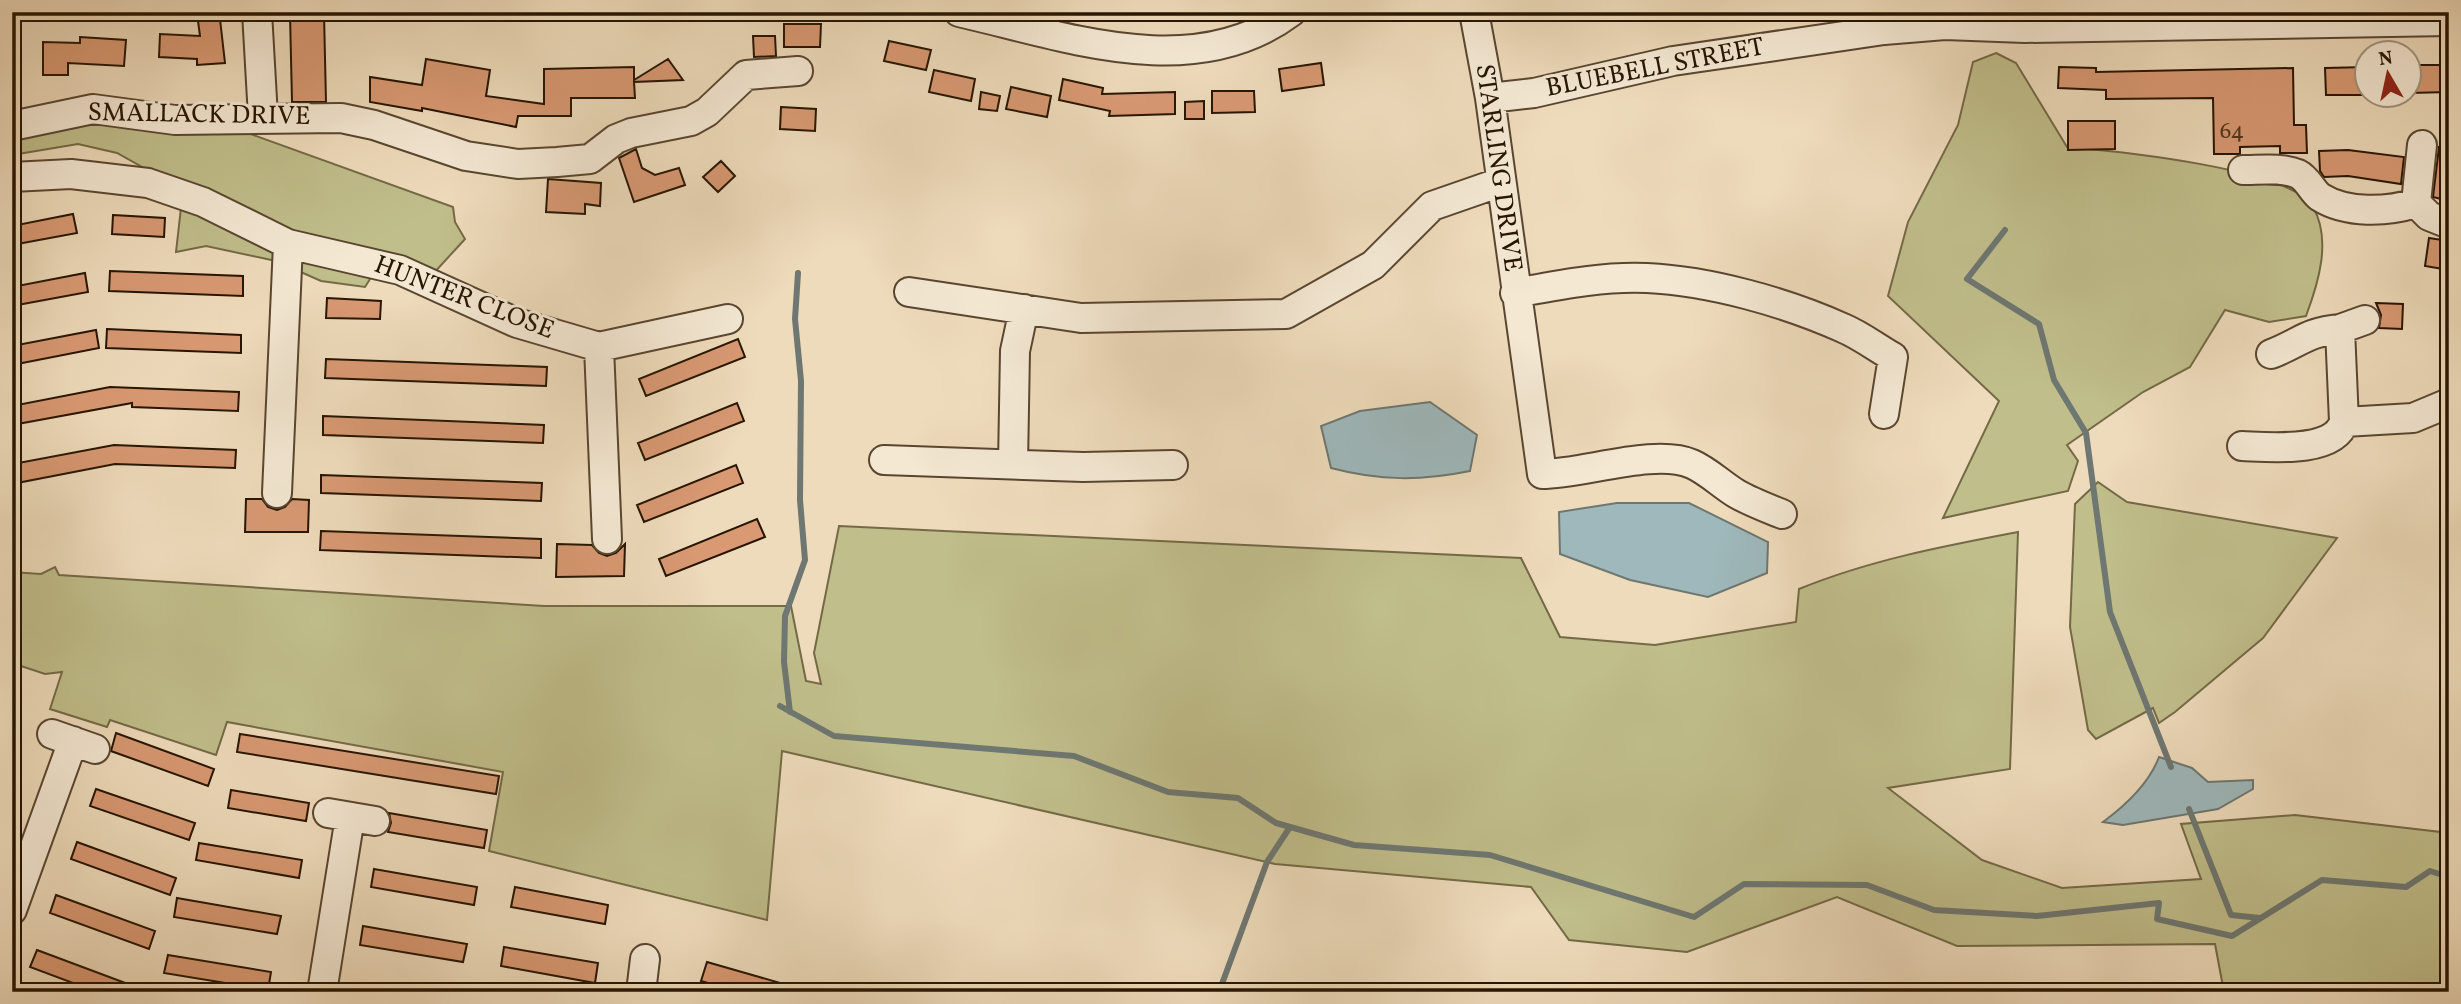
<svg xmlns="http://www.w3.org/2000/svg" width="2461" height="1004" font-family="Vollkorn,serif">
<rect width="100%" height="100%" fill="#eedbbb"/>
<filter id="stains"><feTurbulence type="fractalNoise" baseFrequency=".00286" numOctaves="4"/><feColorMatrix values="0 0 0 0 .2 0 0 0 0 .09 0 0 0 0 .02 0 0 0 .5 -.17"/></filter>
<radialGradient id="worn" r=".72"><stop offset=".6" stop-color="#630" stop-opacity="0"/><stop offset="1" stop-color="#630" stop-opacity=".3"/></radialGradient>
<path fill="#c0be8b" stroke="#746a46" stroke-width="2" d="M1996,53L2016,63L2067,147C2114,151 2291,168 2313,207C2332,240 2318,284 2306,316L2269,322L2225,310L2190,367L2143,392L2067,445L2078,461L2068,491L1943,518L1999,401L1888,296L1908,222L1958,125L1973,62Z
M76,116L234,128L453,207L455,222L465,239L432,275L384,257L365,287L321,281L276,261L206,246L176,252L183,190L117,153L78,144L12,155V131Z
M2098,482L2127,502L2337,538L2263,638L2175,712L2159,723L2153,708L2096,739L2088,730L2070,627L2075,504Z
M839,526L1521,558L1560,637L1655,645L1796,622L1799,589C1870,560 1944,546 2018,532L2010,769L1888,788L1982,860L2062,888L2201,879L2181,824L2295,815L2449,833V992H2224L2215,944L1957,946L1837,897L1687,952L1569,940L1531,887L1275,864L782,751L767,920L489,851L503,772L227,722L216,755L110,720L107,727L50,709L62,672L45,674L12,663V572L41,574L55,567L59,575L544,606H791L806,681L821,684L814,653Z"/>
<path fill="#9eb8bb" stroke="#6e7771" stroke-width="2" d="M1430,402L1477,435L1470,471C1421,481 1380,481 1331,468L1321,426L1360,411Z
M1617,503H1689L1768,542L1767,573L1708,597L1630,580L1560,554L1559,512Z
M2159,757L2192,768L2208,782L2253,780V789L2218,809L2123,825L2103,822C2126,805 2149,784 2159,757Z"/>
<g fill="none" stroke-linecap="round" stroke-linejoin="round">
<path stroke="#6e7771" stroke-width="6" d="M2005,230L1967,279L2039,324L2054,380L2086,433L2110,612L2171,767
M780,706L834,736L1074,756L1168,792L1238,798L1276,823L1354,845L1490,855L1694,917L1744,884L1867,885L1934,910L2037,916L2159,903L2157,919L2232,936L2322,880L2406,887L2430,871L2449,877
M790,712L784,662L785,616L805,560L800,500L801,381L795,319L798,273
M2189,809L2231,915L2260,918
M1219,992L1267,862L1290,827"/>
</g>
<path fill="#d89973" stroke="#271501" stroke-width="2" d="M290,14H324L326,102H292Z
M220,19L225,63L197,65V59L159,57L160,34L200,36L198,21Z
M784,24H821L820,47H784Z
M753,36H775L776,56L754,57Z
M80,37L126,40L124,66L68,63V75H43V42L80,43Z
M889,41L931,50L926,70L884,61Z
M426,59L490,70L486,96L544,104V69L634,67V80L668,59L683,80L634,82L635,98H571V116H518L516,127L422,108V111L370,102V77L422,85Z
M1321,63L1324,85L1282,91L1279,69Z
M2409,65H2449V92L2409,93Z
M2059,67L2096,68V72L2293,68L2294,125H2306L2307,153H2280V146L2240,147V154H2214L2213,98L2106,99V90L2058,88Z
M2367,67V95H2326L2325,68Z
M934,70L975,79L971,101L929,92Z
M1063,79L1103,88L1102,94L1175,92V114L1109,116L1110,111L1059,100Z
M1011,87L1051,96L1047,117L1006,109Z
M1212,91H1254L1255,112L1212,113Z
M981,92L1000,96L997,111L979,109Z
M1204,101V119H1185V102Z
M781,107L816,109L815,131L780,129Z
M2068,121H2115V149L2068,150Z
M2439,147L2449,148V201L2433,197Z
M636,149L642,168L655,175L679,168L685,185L634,202L619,158Z
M2348,150L2404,157L2401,184L2348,176L2324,177L2320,171L2319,151Z
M721,161L735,176L718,192L703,177Z
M548,179L601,183L600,206L585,204V214L546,212Z
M73,214L77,233L12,245V226Z
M113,215L165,218L164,237L112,234Z
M2429,238L2449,241V270L2425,266Z
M110,271L243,276V296L109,291Z
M85,273L88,292L12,306V287Z
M327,298L381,301L380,319L326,318Z
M2376,303L2403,304L2402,329L2379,328L2381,315Z
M107,329L241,335V353L106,348Z
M96,330L99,348L12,365V346Z
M738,339L745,357L646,396L639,379Z
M326,359L547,367L546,386L325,378Z
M110,387L239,392L238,411L132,407V403L12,425V406Z
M737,403L744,421L645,460L638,443Z
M323,416L544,425L543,443L323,435Z
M114,445L236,450L235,468L115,464L17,483L13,464Z
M736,465L743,483L644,522L637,505Z
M321,475L542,483L541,501L321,493Z
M246,499H262L268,507L277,510L285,507L292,499L309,500L308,532H245Z
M757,519L765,537L666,576L659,559Z
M321,531L541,539V558L320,550Z
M557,544L592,545L599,553L607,556L616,553L625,544L624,576L556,577Z
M116,733L214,769L208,786L111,751Z
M240,734L499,776L496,794L237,752Z
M96,789L195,823L189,840L90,806Z
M231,790L309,803L306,821L228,808Z
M389,813L487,830L484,848L388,832L391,823Z
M77,842L176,878L170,895L71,859Z
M199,843L302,860L299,878L196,860Z
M374,869L477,887L474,905L371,887Z
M515,887L608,905L605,924L511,907Z
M56,895L155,931L149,949L50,913Z
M177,898L281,916L277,934L174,917Z
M363,926L467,944L463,962L360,945Z
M504,947L598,963L595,983L501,966Z
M37,950L144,990V992H97L30,967Z
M168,955L271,972L268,990L164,973Z
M707,962L794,987V992H739L701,981Z"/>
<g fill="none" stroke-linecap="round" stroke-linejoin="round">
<g stroke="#594630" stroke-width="32">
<path id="minor" d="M257,12L263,117
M959,12C1064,36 1194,85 1291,12
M1474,12L1490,98L1542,474C1583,474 1655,448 1692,464C1708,471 1722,485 1737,494C1751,502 1767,508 1782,514
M1490,98L1534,93L1673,61L1884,30L1945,25L2025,28L2449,21
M12,126L93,109L175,120L341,118L374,125L466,156L518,164L557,162L590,159L616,139L631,133L691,121L707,112L746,75L798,71
M2243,170C2260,170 2282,167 2298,174C2308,179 2312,191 2320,197C2347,214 2387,212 2416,203L2429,216L2449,224
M12,177L71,174L148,183L203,202L288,244L400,270L517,323L599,347L728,319
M2416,203L2422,145
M909,292L1081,318L1286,314L1373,265L1432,206L1501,182
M1515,293C1559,285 1603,276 1647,278C1710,281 1785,302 1843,328C1860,335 1877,348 1893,357L1884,414
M2340,329L2365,320
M599,347L607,539
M2344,422L2413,418L2449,403
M2242,446C2269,447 2334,454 2344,422L2340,329C2306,332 2300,343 2271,354
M884,460L1083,467L1173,465
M1013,464L1015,351L1024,309
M277,493L288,244
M52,734L95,749
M328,813L375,821
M12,910L73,741
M322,992L350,817
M641,992L645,959"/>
</g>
<use href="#minor" stroke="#f4e8d3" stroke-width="28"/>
</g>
<g text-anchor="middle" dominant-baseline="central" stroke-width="6" stroke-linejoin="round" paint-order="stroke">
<g font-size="23" fill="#53361e">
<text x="2232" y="132">64</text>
</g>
<g font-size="26" fill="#271501" stroke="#f4e8d3">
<text transform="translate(1655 68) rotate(-11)">BLUEBELL STREET</text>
<text transform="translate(199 115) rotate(1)">SMALLACK DRIVE</text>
<text transform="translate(1498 168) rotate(82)">STARLING DRIVE</text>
<text transform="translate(464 298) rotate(21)">HUNTER CLOSE</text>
</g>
</g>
<rect width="2461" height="1004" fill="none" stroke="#eedbbb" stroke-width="42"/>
<rect x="14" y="14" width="2433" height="976" fill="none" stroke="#271501" stroke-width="3.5"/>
<rect x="21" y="21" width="2419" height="962" fill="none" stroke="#271501" stroke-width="2"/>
<g transform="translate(2388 74) rotate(351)"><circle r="33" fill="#f4e8d3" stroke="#a2947f" stroke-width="2"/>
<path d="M0-5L12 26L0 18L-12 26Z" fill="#8f2418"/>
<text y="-10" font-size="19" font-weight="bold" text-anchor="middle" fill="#271501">N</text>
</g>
<rect width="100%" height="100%" filter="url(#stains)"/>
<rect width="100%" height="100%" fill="url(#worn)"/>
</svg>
